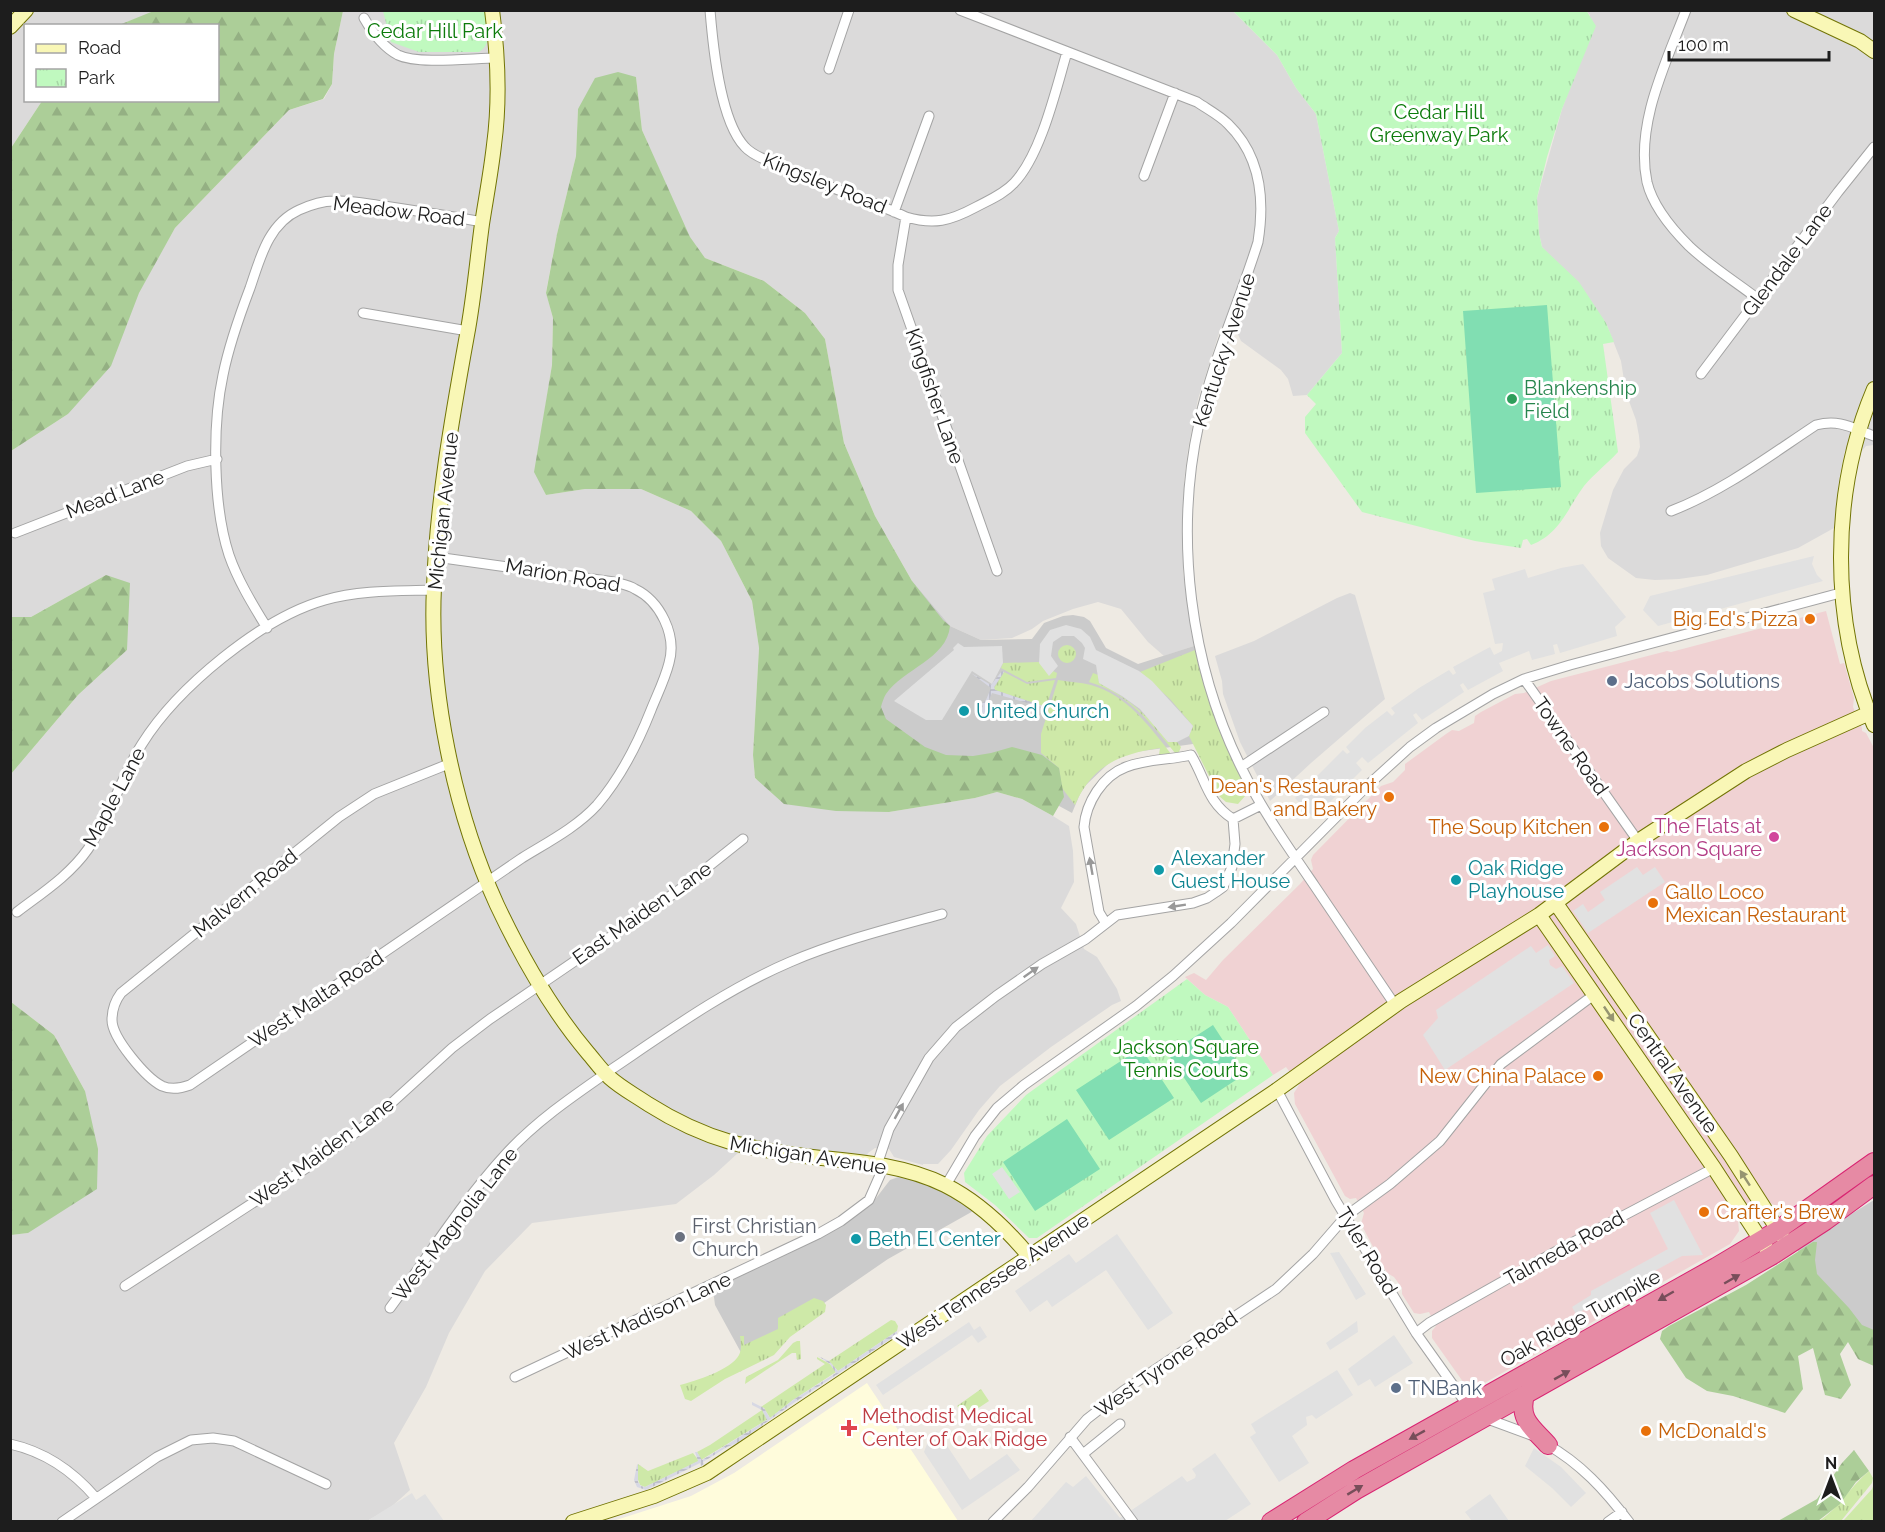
<svg xmlns="http://www.w3.org/2000/svg" width="1885" height="1532" font-family="Raleway,sans-serif">
<defs>
<pattern id="grass-tufts" width="24" height="20" patternUnits="userSpaceOnUse" patternTransform="scale(1.5)"><rect width="24" height="20" fill="#cee9a8"/><path d="M3 7l-1-3M5 7V3M7 7l1-3M15 17l-1-3M17 17v-4M19 17l1-3" fill="none" stroke="#b0c790"/></pattern>
<pattern id="forest-firs" width="22" height="20" patternUnits="userSpaceOnUse" patternTransform="scale(1.5)"><rect width="22" height="20" fill="#acce98"/><path d="M5 1l3.5 6h-7zM16 11l3.5 6h-7z" fill="#94b083"/></pattern>
<pattern id="park-tufts" width="24" height="20" patternUnits="userSpaceOnUse" patternTransform="scale(1.5)"><rect width="24" height="20" fill="#c0f9bf"/><path d="M3 7l-1-3M5 7V3M7 7l1-3M15 17l-1-3M17 17v-4M19 17l1-3" fill="none" stroke="#a5d5a4"/></pattern>
<pattern id="plaza-grid" width="8" height="8" patternUnits="userSpaceOnUse" patternTransform="scale(1.5)"><rect width="8" height="8" fill="#d7d8e4"/><path d="M0 4h8M4 0v8" fill="none" stroke="#b8b9c3"/></pattern>
</defs>
<rect width="100%" height="100%" fill="#eeeae3"/>
<path fill="#dbdada" d="M1229,10L1234,12L1277,55L1296,88L1316,114L1339,231L1335,238L1342,353L1307,395L1293,396L1288,379L1281,370L1241,341L1237,332L1221,327L1198,399L1188,449L1184,481L1183,572L1194,646L1164,656L1148,642L1121,609L1098,602L1073,609L1043,621L1032,629L1012,638L981,640L950,626L943,620L912,581L875,516L844,443L825,339L805,313L764,281L705,258L689,237L642,130L636,77L578,109L576,156L557,234L546,292L553,318L552,365L535,472L546,495L585,489H641L691,511L721,541L752,601L759,648L753,755L755,779L889,812L975,798L997,792L1022,799L1053,816L1069,826L1073,851L1074,882L1061,908L1076,924L1084,949L1097,957L1117,989L1121,1001L1112,1005L1051,1047L1000,1086L979,1110L951,1150L938,1164H923V1165L894,1157L889,1149L875,1148L868,1153L863,1168L790,1162L738,1153L714,1175L676,1204L532,1223L485,1271L449,1333L426,1387L394,1443L410,1490L390,1508L367,1521H11L10,1235L28,1233L85,1091L54,1035L11,1002V774L78,695L127,650L106,575L31,617H11V451L68,414L175,228L289,110L324,99L332,84L334,54L343,11Z
M11,11H156L119,25L26,26V100L42,101L11,148Z
M1586,11H1874V445L1866,446L1861,452L1845,450L1839,480L1834,528L1798,548L1707,575L1679,579L1655,580L1636,578L1608,558L1601,546L1600,533L1613,490L1624,469L1637,456L1640,447L1639,436L1636,420L1626,393L1621,361L1606,323L1542,247L1539,233L1537,198L1562,109L1577,69L1590,15Z
M1350,593L1355,595L1385,699L1311,763L1270,801L1240,742L1223,694L1222,681L1215,656L1254,641L1337,598Z"/>
<path fill="#f0d2d3" d="M1826,611L1840,664L1844,663L1854,698L1853,707L1862,728V731L1866,733L1874,748V1152L1812,1197L1793,1209H1781L1769,1202L1738,1220L1739,1231L1730,1244L1481,1385L1471,1388L1466,1386L1432,1338V1331L1436,1326L1429,1312L1420,1314L1414,1313L1402,1294V1288L1394,1277L1387,1273L1380,1260L1361,1224L1364,1213L1356,1198L1350,1199L1345,1196L1295,1104L1294,1093L1299,1085L1286,1067L1273,1075L1228,1007L1205,995L1185,977L1194,973L1206,980L1223,960L1300,884L1313,869L1311,860L1313,855L1381,786L1393,782L1405,770V764L1446,734L1452,730L1459,731L1474,723L1475,716L1481,712L1515,694L1524,693L1551,681L1667,651L1671,652Z"/>
<path fill="#fffcdc" d="M867,1383L958,1521H613L691,1496L734,1473Z"/>
<path fill="#cbcbcb" d="M912,581L950,626L981,640L1032,639L1044,623L1063,616L1073,615L1084,617L1090,621L1106,648L1138,664L1194,646L1206,694L1222,740L1135,752L1118,757L1108,764L1086,785L1080,794L1072,813L973,759L796,756Z
M904,1175L944,1191L975,1210L888,1259L744,1358L715,1305L713,1290L851,1219L870,1206L890,1180Z
M1874,1200V1337L1829,1304L1796,1248Z"/>
<path fill="url(#grass-tufts)" d="M1058 654a9 9 0 1 1 18 0a9 9 0 1 1-18 0Z
M1195,650L1216,722L1245,788L1246,795L1238,804L1226,802L1219,796L1189,736L1193,726L1170,699L1140,672Z
M1039,662L1049,675L1053,671L1057,673L1056,678L1027,682L1001,668L1003,663Z
M1004,672L1027,684L1055,680L1046,707L995,690L994,688Z
M1093,673L1098,675L1099,683C1128,698 1149,716 1168,742H1177L1181,747L1179,752L1175,753C1152,724 1127,692 1089,682Z
M1058,680C1069,682 1080,682 1091,685C1127,695 1150,727 1172,755H1159L1160,748C1120,754 1092,765 1075,805L1062,788L1059,768L1041,753V734Z
M814,1298L823,1301L826,1305L825,1312L790,1337L774,1355L725,1379L691,1401L685,1399L680,1385C695,1381 731,1370 739,1355C742,1349 741,1342 740,1336H744V1345L778,1329V1318Z
M891,1320L895,1321L898,1326L897,1331L838,1371L829,1361Z
M797,1341H800L801,1359L797,1360L796,1353H792L745,1384L746,1377L778,1360L793,1343Z
M817,1357L830,1364L836,1372L793,1400L770,1418L764,1408L761,1407L825,1364L817,1359Z
M981,1389L989,1401L965,1417L957,1406Z
M762,1410L768,1419L701,1460L697,1452L710,1445Z
M693,1453L699,1461L645,1487L640,1485L637,1477L638,1464L648,1471Z
M1869,1471L1873,1478L1872,1483L1841,1521L1818,1522C1839,1508 1850,1487 1869,1471Z
M1874,1483V1521H1843L1872,1489Z"/>
<path fill="url(#forest-firs)" d="M156,10L343,11L334,54L332,84L323,99L289,110L175,228L139,293L111,366L68,414L11,451V148L42,101L218,100V26L119,25Z
M618,72L636,77L642,130L690,237L705,258L764,281L805,313L825,339L844,443L875,516L912,581L943,620L950,626C947,659 903,669 886,694C884,697 882,703 881,707L886,719L925,747L946,755L973,756L991,753L1012,747L1042,755L1059,768L1064,797L1053,816L1022,799L997,792L975,798L889,812L836,811L784,804L755,778L753,755L759,648L752,601L721,541L691,511L641,489H585L546,495L534,472L552,365L553,318L546,293L557,234L576,156L578,109L595,78Z
M106,575L130,583L127,650L78,695L11,774V617H31Z
M11,1002L54,1035L85,1091L98,1149L97,1189L28,1233L11,1235Z
M1813,1242H1817L1815,1260L1817,1274L1849,1308L1862,1325L1874,1330V1366L1858,1359L1848,1342L1840,1354L1851,1385L1841,1399L1825,1395L1813,1348L1798,1356L1803,1389L1785,1413L1733,1396L1707,1391L1686,1378L1660,1339L1662,1331L1669,1326L1746,1285Z
M1854,1450L1869,1471L1856,1482L1840,1504L1818,1521H1778L1817,1499L1842,1463Z"/>
<path fill="url(#park-tufts)" d="M1586,10L1596,26L1562,109L1547,157L1537,198L1539,233L1542,247L1579,282L1606,323L1614,342L1603,344L1618,452C1607,464 1594,474 1584,486C1567,509 1560,534 1531,545L1527,539L1523,540L1521,548L1475,541L1362,512L1305,433V417L1316,404L1307,395L1342,353L1335,238L1339,231L1316,114L1296,88L1277,55L1234,12L1229,11Z
M383,11H485C486,23 494,44 479,52H419L391,42Z
M1187,979L1205,995L1228,1007L1273,1075L1037,1238H1029L995,1205L965,1182L964,1173L987,1136L1026,1095Z"/>
<path fill="#81deb2" d="M1547,305L1561,487L1476,493L1463,311Z
M1213,1025L1245,1074L1201,1103L1168,1054Z
M1141,1048L1174,1098L1109,1140L1076,1090Z
M1067,1119L1100,1169L1035,1211L1003,1162Z"/>
<path fill="#e1e1e1" d="M1814,556L1812,564L1817,575L1823,581L1658,626L1643,610L1650,596Z
M1583,564L1626,617L1615,627L1617,636L1560,653L1557,644L1553,645L1555,654L1532,660L1529,651L1499,663L1503,671L1468,690L1463,683L1460,685L1464,692L1422,720L1416,713L1413,715L1418,723L1368,763L1362,757L1356,763L1362,770L1328,804L1324,799L1318,800L1317,803L1320,810L1313,817L1295,798L1343,750L1347,754L1350,752L1346,747L1365,728L1387,711L1392,716L1395,713L1391,708L1419,688L1449,670L1453,675L1456,673L1453,667L1490,647L1494,655L1502,651L1503,643L1495,644L1483,593L1495,590L1492,579L1525,569L1528,578L1561,568Z
M1066,625L1081,629L1090,637L1096,650L1139,671L1152,681L1193,726L1189,736L1177,742H1168L1140,709L1122,696L1099,683L1096,665L1083,659L1085,648L1082,643L1074,636H1062L1053,642L1051,656L1058,666L1049,676L1039,663L1040,644L1050,630Z
M958,643L964,647L1002,646L1003,663L992,684L972,671L942,720H926L894,701L954,650L953,648Z
M1637,867L1643,875L1655,867L1665,882L1588,933L1573,911L1583,904L1588,912L1605,900L1600,892Z
M1548,945L1555,956L1549,960L1550,965L1556,969L1562,966L1574,983L1445,1070L1423,1035L1438,1018L1436,1010L1531,946L1536,953Z
M1002,1167L1020,1192L1009,1199L992,1174Z
M1674,1200L1703,1255L1682,1256L1576,1314L1572,1307L1591,1295V1291L1668,1249L1650,1213Z
M1117,1234L1173,1313L1148,1330L1106,1270L1052,1307L1047,1300L1030,1312L1015,1291L1069,1254L1076,1263Z
M1339,1252L1366,1294L1356,1300L1330,1253Z
M1357,1321L1358,1332L1330,1350L1326,1343Z
M969,1322L974,1330L980,1326L987,1337L978,1343L972,1335L883,1395L876,1385Z
M1394,1335L1413,1363L1375,1387L1370,1379L1358,1386L1348,1369Z
M1337,1370L1353,1395L1316,1419L1312,1415L1306,1417L1307,1425L1292,1436L1309,1463L1279,1482L1250,1437L1256,1433L1251,1424Z
M937,1431L970,1480L1007,1454L1020,1470L962,1510L924,1452L930,1436Z
M1534,1448L1561,1467L1586,1493L1571,1507L1552,1488L1525,1466Z
M1215,1453L1251,1504L1225,1521L1030,1522L1066,1482L1073,1487L1086,1476L1120,1518L1182,1476L1187,1482L1195,1478L1196,1475L1192,1469Z
M412,1493L416,1500L425,1494L444,1521H367Z
M1490,1494L1509,1521H1472L1465,1512Z"/>
<path fill="url(#plaza-grid)" d="M1002,671L1004,672L994,687L995,690L1043,706L1042,707L992,693L988,702L994,706L993,709H988L984,715L980,712L983,706L981,704L986,700L991,688L971,673L991,685Z
M897,1331V1335L795,1402L737,1443L727,1447L703,1462L704,1464L701,1466L700,1463L646,1490L637,1487L634,1480L637,1465L638,1464V1482L641,1486L645,1487L698,1461L695,1452H697L702,1460L767,1420L762,1410L752,1405V1402L764,1408L770,1418L793,1400L836,1373L830,1364L818,1356L829,1361L838,1371Z"/>
<g fill="none" stroke-linecap="round" stroke-linejoin="round">
<g stroke="#a4a4a4" stroke-width="11">
<path id="street" d="M710,10C713,47 720,121 745,147C752,155 764,159 773,163C816,184 863,197 906,217C934,225 950,221 976,207C989,200 1004,194 1014,183C1041,155 1056,89 1067,52
M960,10L1197,102C1207,109 1219,115 1228,124C1261,156 1265,199 1258,242C1239,303 1212,361 1199,423C1174,537 1190,665 1242,769C1262,810 1288,847 1314,885C1341,925 1368,965 1395,1005
M1686,10C1666,63 1635,124 1647,182C1653,207 1672,229 1689,246C1710,266 1736,282 1758,299
M364,18C372,32 383,47 398,55C419,65 473,58 497,58
M829,69L849,10
M1144,176L1175,93
M894,212L929,116
M906,217L898,265V290L997,571
M363,313L468,331
M1701,374L1838,192L1874,147
M1671,511C1723,491 1769,456 1816,425C1840,419 1852,428 1874,436
M15,533L187,466L217,459
M436,557L614,582C621,584 629,585 635,589C660,601 677,635 669,663C665,679 657,695 651,710C638,743 621,777 597,805C577,827 548,842 522,858L190,1085C182,1088 171,1090 162,1086C146,1078 112,1038 112,1020C112,1010 115,1001 121,993L339,817L374,794L451,763
M267,628C253,605 238,581 229,555C213,506 212,426 223,375C229,345 239,317 250,288C260,259 268,224 299,210C310,205 322,201 334,201C350,200 368,204 384,206C417,211 450,216 483,222
M1524,679L1638,841
M1241,767L1324,712
M17,912C42,893 70,875 88,849C110,817 121,777 142,744C177,688 261,618 325,600C359,590 398,591 433,590
M1105,922L1099,912L1084,827C1086,803 1102,776 1126,767C1146,759 1170,760 1191,755C1206,780 1207,802 1233,819L1261,805
M1277,1090L1336,1201L1416,1333L1468,1406
M946,1185L975,1136L997,1108L1024,1085L1136,1006L1173,976L1231,923L1366,787L1410,747L1436,728L1493,694L1524,679L1570,665L1844,592
M125,1286L308,1167L374,1119L452,1048L490,1019L679,890L743,839
M390,1308C428,1257 462,1202 505,1155C537,1120 576,1094 615,1067C671,1029 727,989 790,962C839,941 891,928 942,914
M1416,1333L1429,1323L1562,1248L1714,1168
M515,1377L818,1234L841,1221L869,1200L880,1175L877,1165L889,1129L929,1058L956,1027L996,996L1042,964L1086,939L1117,915L1193,903L1207,898L1216,892L1223,887L1232,867L1235,844L1233,819
M1485,1418L1531,1435
M1070,1437L1133,1522
M10,1444C46,1452 73,1471 96,1498
M1546,1444C1580,1463 1605,1490 1629,1522
M1083,1454L1120,1424
M62,1522L157,1457L191,1440L213,1438L234,1441L326,1484
M993,1522L1028,1487L1087,1419L1123,1391L1276,1289L1313,1254L1346,1216L1390,1184L1440,1141L1501,1064L1595,994
M1608,1522L1622,1512"/>
</g>
<g stroke="#727405" stroke-width="16">
<path id="secondary" d="M492,10C498,55 500,101 494,145C491,172 486,198 482,224C477,261 474,298 467,335C452,418 437,502 434,587C429,690 454,811 497,905C522,958 550,1008 588,1053C595,1061 601,1070 609,1077C621,1088 635,1095 648,1104C708,1142 752,1150 821,1158C863,1162 906,1166 945,1185C979,1202 1005,1227 1029,1256
M1794,10L1860,41L1874,51
M10,27L26,10
M1874,389C1830,493 1830,622 1874,725
M1555,902L1731,1156L1782,1236
M1539,915L1714,1168L1766,1248
M573,1522L654,1496L707,1473L1277,1090L1401,1001L1539,915L1638,841L1746,771L1787,750L1874,711"/>
</g>
<g stroke="#d92472" stroke-width="20">
<path id="highway" d="M1525,1395C1518,1420 1533,1428 1548,1445
M1271,1522L1354,1470L1716,1267L1778,1230L1874,1162
M1306,1522L1356,1490L1771,1256L1825,1221L1874,1185"/>
</g>
<use href="#street" stroke="#fff" stroke-width="9"/>
<use href="#secondary" stroke="#f9f7b6" stroke-width="14"/>
<use href="#highway" stroke="#e68aa4" stroke-width="18"/>
</g>
<defs><path id="oneway-solid" d="M-6-.8H1V-3.2L6.5 0L1 3.2V.8H-6Z" transform="scale(1.5)"/></defs>
<g fill="#999">
<use href="#oneway-solid" transform="translate(1091 866) rotate(-100)"/>
<use href="#oneway-solid" transform="translate(1177 906) rotate(171)"/>
<use href="#oneway-solid" transform="translate(1031 972) rotate(-35)"/>
<use href="#oneway-solid" transform="translate(899 1111) rotate(-61)"/>
</g>
<g fill="#969571">
<use href="#oneway-solid" transform="translate(1609 1014) rotate(56)"/>
<use href="#oneway-solid" transform="translate(1745 1178) rotate(-123)"/>
</g>
<g fill="#774e5a">
<use href="#oneway-solid" transform="translate(1732 1279) rotate(-30)"/>
<use href="#oneway-solid" transform="translate(1666 1296) rotate(150)"/>
<use href="#oneway-solid" transform="translate(1562 1375) rotate(-29)"/>
<use href="#oneway-solid" transform="translate(1417 1435) rotate(151)"/>
<use href="#oneway-solid" transform="translate(1355 1490) rotate(-31)"/>
</g>
<circle fill="#2e9e5b" stroke="#fff" stroke-width="2" cx="1512" cy="399" r="6"/>
<g fill="#e8710a" stroke="#fff" stroke-width="2">
<circle cx="1810" cy="619" r="6"/>
<circle cx="1389" cy="797" r="6"/>
<circle cx="1604" cy="827" r="6"/>
<circle cx="1653" cy="903" r="6"/>
<circle cx="1598" cy="1076" r="6"/>
<circle cx="1704" cy="1212" r="6"/>
<circle cx="1646" cy="1431" r="6"/>
</g>
<g fill="#5c6f8a" stroke="#fff" stroke-width="2">
<circle cx="1612" cy="681" r="6"/>
<circle cx="1396" cy="1388" r="6"/>
</g>
<g fill="#0f9aa8" stroke="#fff" stroke-width="2">
<circle cx="964" cy="711" r="6"/>
<circle cx="1159" cy="870" r="6"/>
<circle cx="1456" cy="880" r="6"/>
<circle cx="856" cy="1239" r="6"/>
</g>
<circle fill="#d1479c" stroke="#fff" stroke-width="2" cx="1774" cy="837" r="6"/>
<circle fill="#6b7280" stroke="#fff" stroke-width="2" cx="680" cy="1237" r="6"/>
<path fill="#e0444e" stroke="#fff" stroke-width="2" d="M846 1419h6v6h6v6h-6v6h-6v-6h-6v-6h6z"/>
<g text-anchor="middle" dominant-baseline="central" stroke-width="6" stroke-linejoin="round" paint-order="stroke">
<g font-size="20" fill="#0c7b0b" stroke="#fff">
<text x="435" y="31">Cedar Hill Park</text>
<text x="1439" y="112">Cedar Hill<tspan x="1439" dy="23">Greenway Park</tspan></text>
<text x="1186" y="1047">Jackson Square<tspan x="1186" dy="23">Tennis Courts</tspan></text>
</g>
<g font-size="20" fill="#1d1d1d" stroke="#fff">
<text transform="translate(825 183) rotate(22)">Kingsley Road</text>
<text transform="translate(399 211) rotate(7)">Meadow Road</text>
<text transform="translate(1787 260) rotate(-53)">Glendale Lane</text>
<text transform="translate(1224 350) rotate(-72)">Kentucky Avenue</text>
<text transform="translate(935 396) rotate(71)">Kingfisher Lane</text>
<text transform="translate(115 494) rotate(-21)">Mead Lane</text>
<text transform="translate(443 511) rotate(-84)">Michigan Avenue</text>
<text transform="translate(563 575) rotate(10)">Marion Road</text>
<text transform="translate(1571 746) rotate(55)">Towne Road</text>
<text transform="translate(114 797) rotate(-62)">Maple Lane</text>
<text transform="translate(245 893) rotate(-39)">Malvern Road</text>
<text transform="translate(642 913) rotate(-35)">East Maiden Lane</text>
<text transform="translate(316 999) rotate(-34)">West Malta Road</text>
<text transform="translate(1673 1073) rotate(55)">Central Avenue</text>
<text transform="translate(322 1152) rotate(-36)">West Maiden Lane</text>
<text transform="translate(808 1155) rotate(9)">Michigan Avenue</text>
<text transform="translate(455 1224) rotate(-52)">West Magnolia Lane</text>
<text transform="translate(1564 1248) rotate(-29)">Talmeda Road</text>
<text transform="translate(1367 1251) rotate(59)">Tyler Road</text>
<text transform="translate(993 1281) rotate(-34)">West Tennessee Avenue</text>
<text transform="translate(647 1316) rotate(-25)">West Madison Lane</text>
<text transform="translate(1580 1318) rotate(-29)">Oak Ridge Turnpike</text>
<text transform="translate(1166 1364) rotate(-35)">West Tyrone Road</text>
</g>
<g font-size="20" fill="#27864d" stroke="#fff" text-anchor="start">
<text x="1524" y="388">Blankenship<tspan x="1524" dy="23">Field</tspan></text>
</g>
<g font-size="20" fill="#c56008" stroke="#fff" text-anchor="end">
<text x="1798" y="619">Big Ed's Pizza</text>
<text x="1377" y="786">Dean's Restaurant<tspan x="1377" dy="23">and Bakery</tspan></text>
<text x="1592" y="827">The Soup Kitchen</text>
<text x="1665" y="892" text-anchor="start">Gallo Loco<tspan x="1665" dy="23">Mexican Restaurant</tspan></text>
<text x="1586" y="1076">New China Palace</text>
<text x="1716" y="1212" text-anchor="start">Crafter's Brew</text>
<text x="1658" y="1431" text-anchor="start">McDonald's</text>
</g>
<g font-size="20" fill="#4e5e75" stroke="#fff" text-anchor="start">
<text x="1624" y="681">Jacobs Solutions</text>
<text x="1408" y="1388">TNBank</text>
</g>
<g font-size="20" fill="#0d838f" stroke="#fff" text-anchor="start">
<text x="976" y="711">United Church</text>
<text x="1171" y="858">Alexander<tspan x="1171" dy="23">Guest House</tspan></text>
<text x="1468" y="868">Oak Ridge<tspan x="1468" dy="23">Playhouse</tspan></text>
<text x="868" y="1239">Beth El Center</text>
</g>
<g font-size="20" fill="#b23c85" stroke="#fff" text-anchor="end">
<text x="1762" y="826">The Flats at<tspan x="1762" dy="23">Jackson Square</tspan></text>
</g>
<g font-size="20" fill="#5b616d" stroke="#fff" text-anchor="start">
<text x="692" y="1226">First Christian<tspan x="692" dy="23">Church</tspan></text>
</g>
<g font-size="20" fill="#be3a42" stroke="#fff" text-anchor="start">
<text x="862" y="1416">Methodist Medical<tspan x="862" dy="23">Center of Oak Ridge</tspan></text>
</g>
</g>
<rect width="1885" height="1532" fill="none" stroke="#1d1d1d" stroke-width="24"/>
<rect x="24" y="24" width="195" height="78" fill="#ffffff" stroke="#a5a5a5" stroke-width="1.5"/>
<rect x="36" y="44" width="30" height="9" fill="#f9f7b6" stroke="#a5a5a5" stroke-width="1.5"/>
<text x="78" y="54" font-size="18" fill="#1d1d1d">Road</text>
<rect x="36" y="69" width="30" height="18" fill="url(#park-tufts)" stroke="#a5a5a5" stroke-width="1.5"/>
<text x="78" y="84" font-size="18" fill="#1d1d1d">Park</text>
<g transform="translate(1831 1478)" stroke="#ffffff" stroke-width="4.5" paint-order="stroke">
<path d="M0-4.5L10 22L0 15L-10 22Z" fill="#1d1d1d"/>
<text y="-9" font-size="16" font-weight="bold" text-anchor="middle" fill="#1d1d1d">N</text>
</g>
<path d="M1669 51v9h160v-9" fill="none" stroke="#1d1d1d" stroke-width="3"/>
<text x="1678" y="51" font-size="18" fill="#1d1d1d" stroke="#ffffff" stroke-width="4.5" paint-order="stroke">100 m</text>
</svg>
